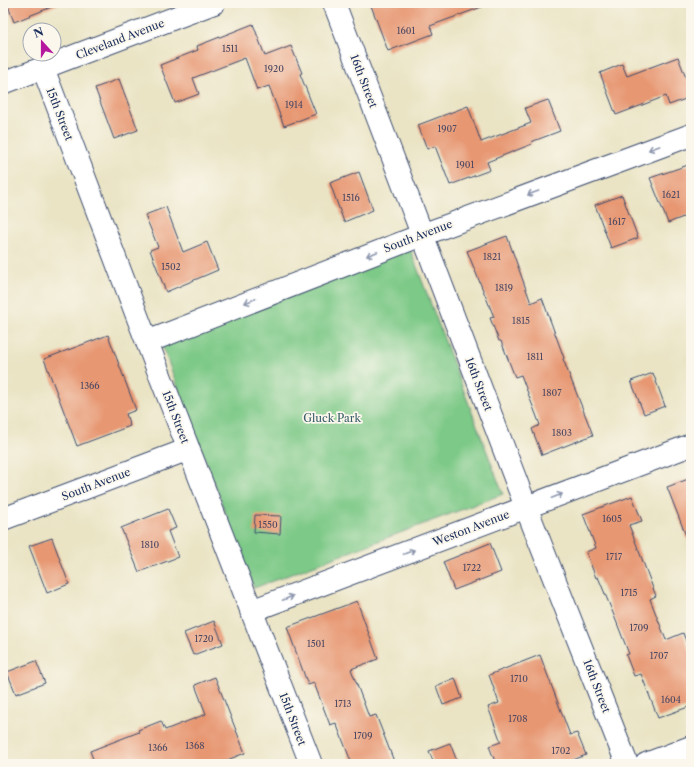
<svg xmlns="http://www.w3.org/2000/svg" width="694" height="767" font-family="'Libre Caslon Text',serif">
<rect width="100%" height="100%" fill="#fbf7ec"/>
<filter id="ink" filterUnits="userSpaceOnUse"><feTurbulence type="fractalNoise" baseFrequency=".025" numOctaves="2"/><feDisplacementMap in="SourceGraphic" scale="8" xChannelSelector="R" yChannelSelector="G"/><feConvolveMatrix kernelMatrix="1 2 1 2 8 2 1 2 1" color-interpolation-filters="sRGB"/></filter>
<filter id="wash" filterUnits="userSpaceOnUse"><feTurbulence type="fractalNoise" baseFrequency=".012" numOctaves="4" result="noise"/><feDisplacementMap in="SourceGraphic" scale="16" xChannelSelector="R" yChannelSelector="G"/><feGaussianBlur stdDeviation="0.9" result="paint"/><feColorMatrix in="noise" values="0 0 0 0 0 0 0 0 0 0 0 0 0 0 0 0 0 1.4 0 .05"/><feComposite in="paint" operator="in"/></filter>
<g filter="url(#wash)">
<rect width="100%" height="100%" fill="#eae4c5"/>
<path fill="#7dc987" stroke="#4c7c72" d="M410,249L503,494L254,588L161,343Z"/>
<g id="blocks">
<path fill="#e79772" d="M7,3H58L59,4L14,22Z
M370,3H487V5L430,26L433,34L388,51Z
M253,24L265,56L291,46L302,73L300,74L316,114L284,126L269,86L257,90L245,58L193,78L199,94L175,103L160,65L198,50L197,46Z
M678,57L691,91V97L669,105L666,96L616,115L600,73L622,64L627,76Z
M119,79L138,130L114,139L95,88Z
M548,100L560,131L531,142L532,144L487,162L490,170L450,185L435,146L427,149L418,125L468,106L481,142L531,123L525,108Z
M691,164V214L668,223L650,178Z
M359,172L373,210L344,222L330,183Z
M622,195L638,238L611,248L595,205Z
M166,207L183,252L207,242L218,270L166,292L150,250L158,247L145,215Z
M507,236L531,303L542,298L564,358L563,359L593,435L542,455L532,429L540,425L521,375L515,377L501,341H499L490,318L494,317L467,251Z
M108,335L136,410L126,414L130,426L77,446L44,359Z
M653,373L665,406L644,414L631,381Z
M691,478V546H690L667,487Z
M632,496L642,521L629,525L656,596L650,599L666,640L683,633L691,654V706L658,718L641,674L634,676L626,655L629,654L613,613L598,577L596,578L586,552L596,548L583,514Z
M168,509L176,528L168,531L178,557L139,572L121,528Z
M255,515L281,516L280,534L254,532Z
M52,538L69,584L47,593L29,546Z
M490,543L501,572L454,590L443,562Z
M357,601L378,659L351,669L369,717L376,715L395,764H352L336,723L330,725L314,683L308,685L287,627Z
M214,621L223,644L193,655L184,633Z
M540,655L570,735L577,733L586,755L563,764H496L489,746L501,742L488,707L499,703L489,675Z
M36,661L45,683L16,694L7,672Z
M215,677L245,753L217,764H95L90,751L139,732L138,730L161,721L165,730L206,714L195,685Z
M455,678L462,698L443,705L436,686Z
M450,743L458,764H434L429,751Z"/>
</g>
</g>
<g filter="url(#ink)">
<use href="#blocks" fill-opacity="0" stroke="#3a4a6d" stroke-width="1"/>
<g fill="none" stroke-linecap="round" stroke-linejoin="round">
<g stroke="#3a4a6d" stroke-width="24">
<path id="minor" d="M334,3L526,507L627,764
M43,68L147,342L311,764
M3,83L214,3
M147,342L422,235L691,135
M3,519L189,449
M251,611L691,445
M646,764L691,747"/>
</g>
<use href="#minor" stroke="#fff" stroke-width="22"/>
</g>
<defs><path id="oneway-shaft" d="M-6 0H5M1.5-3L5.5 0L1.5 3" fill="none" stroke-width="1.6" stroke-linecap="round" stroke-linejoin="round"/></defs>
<g stroke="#8d97ae">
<use href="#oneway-shaft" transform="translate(654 148) rotate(160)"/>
<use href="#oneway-shaft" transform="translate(533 193) rotate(160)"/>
<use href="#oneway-shaft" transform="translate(372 254) rotate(159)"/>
<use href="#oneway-shaft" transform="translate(250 301) rotate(159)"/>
<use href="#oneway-shaft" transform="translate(557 496) rotate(-21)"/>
<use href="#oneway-shaft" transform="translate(409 552) rotate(-21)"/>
<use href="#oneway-shaft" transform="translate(288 598) rotate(-21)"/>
</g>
</g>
<g text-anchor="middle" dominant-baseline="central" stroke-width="3.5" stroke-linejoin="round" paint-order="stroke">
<g font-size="9" fill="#4e4963">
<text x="406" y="30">1601</text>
<text x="230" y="48">1511</text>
<text x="274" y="68">1920</text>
<text x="294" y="104">1914</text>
<text x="447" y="128">1907</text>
<text x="465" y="164">1901</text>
<text x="671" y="194">1621</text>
<text x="351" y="197">1516</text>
<text x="617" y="221">1617</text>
<text x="492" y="256">1821</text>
<text x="171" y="266">1502</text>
<text x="504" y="287">1819</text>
<text x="521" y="320">1815</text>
<text x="535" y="356">1811</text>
<text x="90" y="385">1366</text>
<text x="552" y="392">1807</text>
<text x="562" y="432">1803</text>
<text x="612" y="518">1605</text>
<text x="268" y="524">1550</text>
<text x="150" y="544">1810</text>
<text x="614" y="556">1717</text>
<text x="472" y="567">1722</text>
<text x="629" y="592">1715</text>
<text x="639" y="627">1709</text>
<text x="204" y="638">1720</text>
<text x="316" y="643">1501</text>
<text x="659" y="655">1707</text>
<text x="519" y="678">1710</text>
<text x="671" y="699">1604</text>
<text x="343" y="703">1713</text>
<text x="518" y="718">1708</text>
<text x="363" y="735">1709</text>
<text x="195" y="745">1368</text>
<text x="158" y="747">1366</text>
<text x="561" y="750">1702</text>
</g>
<g font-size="11" fill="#1b2f5e" stroke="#fbf7ec">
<text transform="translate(120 39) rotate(-21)">Cleveland Avenue</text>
<text transform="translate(364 81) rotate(69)">16th Street</text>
<text transform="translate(60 114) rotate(69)">15th Street</text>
<text transform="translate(418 236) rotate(-21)">South Avenue</text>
<text transform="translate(479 384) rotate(69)">16th Street</text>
<text transform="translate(176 417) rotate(69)">15th Street</text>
<text transform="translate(96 484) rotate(-21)">South Avenue</text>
<text transform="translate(471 528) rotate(-21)">Weston Avenue</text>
<text transform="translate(597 686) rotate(69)">16th Street</text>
<text transform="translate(293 719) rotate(69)">15th Street</text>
</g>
<g font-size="11" fill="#385d6a" stroke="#fbf7ec">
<text x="332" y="418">Gluck Park</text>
</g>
</g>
<rect width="694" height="767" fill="none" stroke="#fbf7ec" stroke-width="16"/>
<g transform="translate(42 42) rotate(339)"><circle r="19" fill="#fbf7ec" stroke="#a1a7b3"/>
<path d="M0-3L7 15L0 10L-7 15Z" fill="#b5179e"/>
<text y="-6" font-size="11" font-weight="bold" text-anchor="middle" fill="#1b2f5e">N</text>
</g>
</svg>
